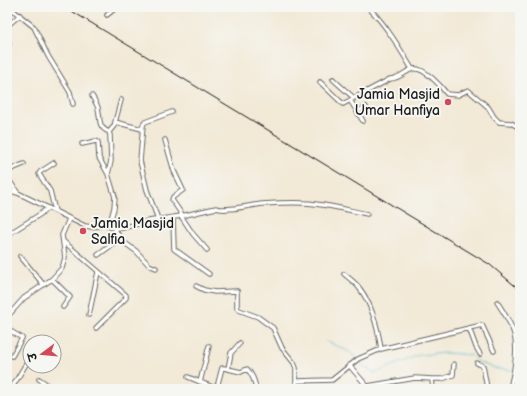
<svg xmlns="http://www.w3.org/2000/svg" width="527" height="396" font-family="'Balsamiq Sans','Playpen Sans Deva',sans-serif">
<rect width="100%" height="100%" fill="#f6f6f2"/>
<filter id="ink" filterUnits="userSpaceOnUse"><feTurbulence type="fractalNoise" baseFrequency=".025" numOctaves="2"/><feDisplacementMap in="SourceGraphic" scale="8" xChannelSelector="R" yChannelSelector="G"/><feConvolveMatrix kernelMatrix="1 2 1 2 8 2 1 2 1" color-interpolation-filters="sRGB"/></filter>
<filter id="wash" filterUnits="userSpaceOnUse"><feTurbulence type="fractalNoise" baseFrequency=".012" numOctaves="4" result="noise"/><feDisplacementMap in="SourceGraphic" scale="16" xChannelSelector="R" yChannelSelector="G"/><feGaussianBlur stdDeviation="0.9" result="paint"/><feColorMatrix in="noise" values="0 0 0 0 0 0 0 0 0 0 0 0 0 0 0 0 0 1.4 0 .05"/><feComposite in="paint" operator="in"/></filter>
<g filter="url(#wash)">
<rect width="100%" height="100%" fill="#f2e9d6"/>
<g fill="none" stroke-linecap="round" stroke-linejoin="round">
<path stroke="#46b1c5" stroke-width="1" d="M326,341L350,352L356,359
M357,361L366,368L375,373L419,355L447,353L471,355L480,363L498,369L512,370"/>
</g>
</g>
<g filter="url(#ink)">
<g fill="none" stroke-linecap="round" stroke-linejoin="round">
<g stroke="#67645d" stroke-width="5.5">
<path id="street" d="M9,7L34,27L48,56L70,92L73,104
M368,7C386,25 399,47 412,69
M107,15L117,7
M7,26L20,15
M7,40L9,44
M333,79L336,82L354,98
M320,82L343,104
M92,96C94,100 97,104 98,108C101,119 97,127 109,132L110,135L111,161L108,174
M350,100L363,121
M343,104L390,79C402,78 404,71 413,69C424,67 441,86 447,94L458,95L468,90L488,107L494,117L499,122L511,123L520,128
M357,112L366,107
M115,122L142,129
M109,132L114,126L121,100
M165,140L174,171L183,190L173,197L172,200L183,216
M82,144L96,141L98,142L99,158L108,174L115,197L114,208L109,226
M54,163L40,172L39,174L50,191L55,211
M7,171L24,164
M7,177L17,192
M7,190L18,193L85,226L92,227L104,225L114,228H122L149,221L181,216L216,208C225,212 251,205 262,204C276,203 291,202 305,203C326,204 347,210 367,214
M181,216L193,234L207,250
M173,218L174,249L209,274
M158,219L147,190L140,161L143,125L145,122L172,112
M114,228L122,241L136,251L149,265L156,268
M7,235L39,215L48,208
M63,241L126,295V298L96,328
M98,255L120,239
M20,256L43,284
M344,274C350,279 356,283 360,289C373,306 378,329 381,349
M52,279L70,297L63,307
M196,286L204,290L215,292L237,291V308L239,310L258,317L273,328L282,348L294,363L296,368V389
M497,302C515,329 519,338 514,370L520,371
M89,315L98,272
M7,317L24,298L52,279L62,268L65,258L62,235L69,219
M469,328L476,347L480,354
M7,329L22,338L12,356
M477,363L483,366L487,388L490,389
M349,365L366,385L368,386L415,378L432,379L433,389
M228,369L231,353L240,343
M188,377L215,388L217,387L222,368H224L241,372L247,369C252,374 255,382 256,389
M39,379L45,383L47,389
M432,379H442L453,375L454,364
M296,381L332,380L358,359L381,349L482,325L494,351
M200,382L209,346
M11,389L26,364
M510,389L514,370"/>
</g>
<use href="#street" stroke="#fff" stroke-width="3.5"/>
<path stroke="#1c1c1c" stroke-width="1" d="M65,7L489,264L520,290"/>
</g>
</g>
<g fill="#d1495b" stroke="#f6f6f2" stroke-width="1.5">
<circle cx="448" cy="102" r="4"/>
<circle cx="83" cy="231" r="4"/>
</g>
<g text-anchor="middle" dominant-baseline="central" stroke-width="4" stroke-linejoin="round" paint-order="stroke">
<g font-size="14" fill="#1c1c1c" stroke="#f6f6f2" text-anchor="end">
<text x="440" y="94">Jamia Masjid<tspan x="440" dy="16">Umar Hanfiya</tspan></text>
<text x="91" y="223" text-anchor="start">Jamia Masjid<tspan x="91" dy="16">Salfia</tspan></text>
</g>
</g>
<rect width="527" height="396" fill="none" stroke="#f6f6f2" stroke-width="24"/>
<g transform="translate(42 354) rotate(254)"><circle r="19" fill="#f6f6f2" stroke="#9f9f9c"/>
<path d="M0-3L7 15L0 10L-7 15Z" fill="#d1495b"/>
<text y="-6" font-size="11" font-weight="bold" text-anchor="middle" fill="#1c1c1c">उ</text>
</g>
</svg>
